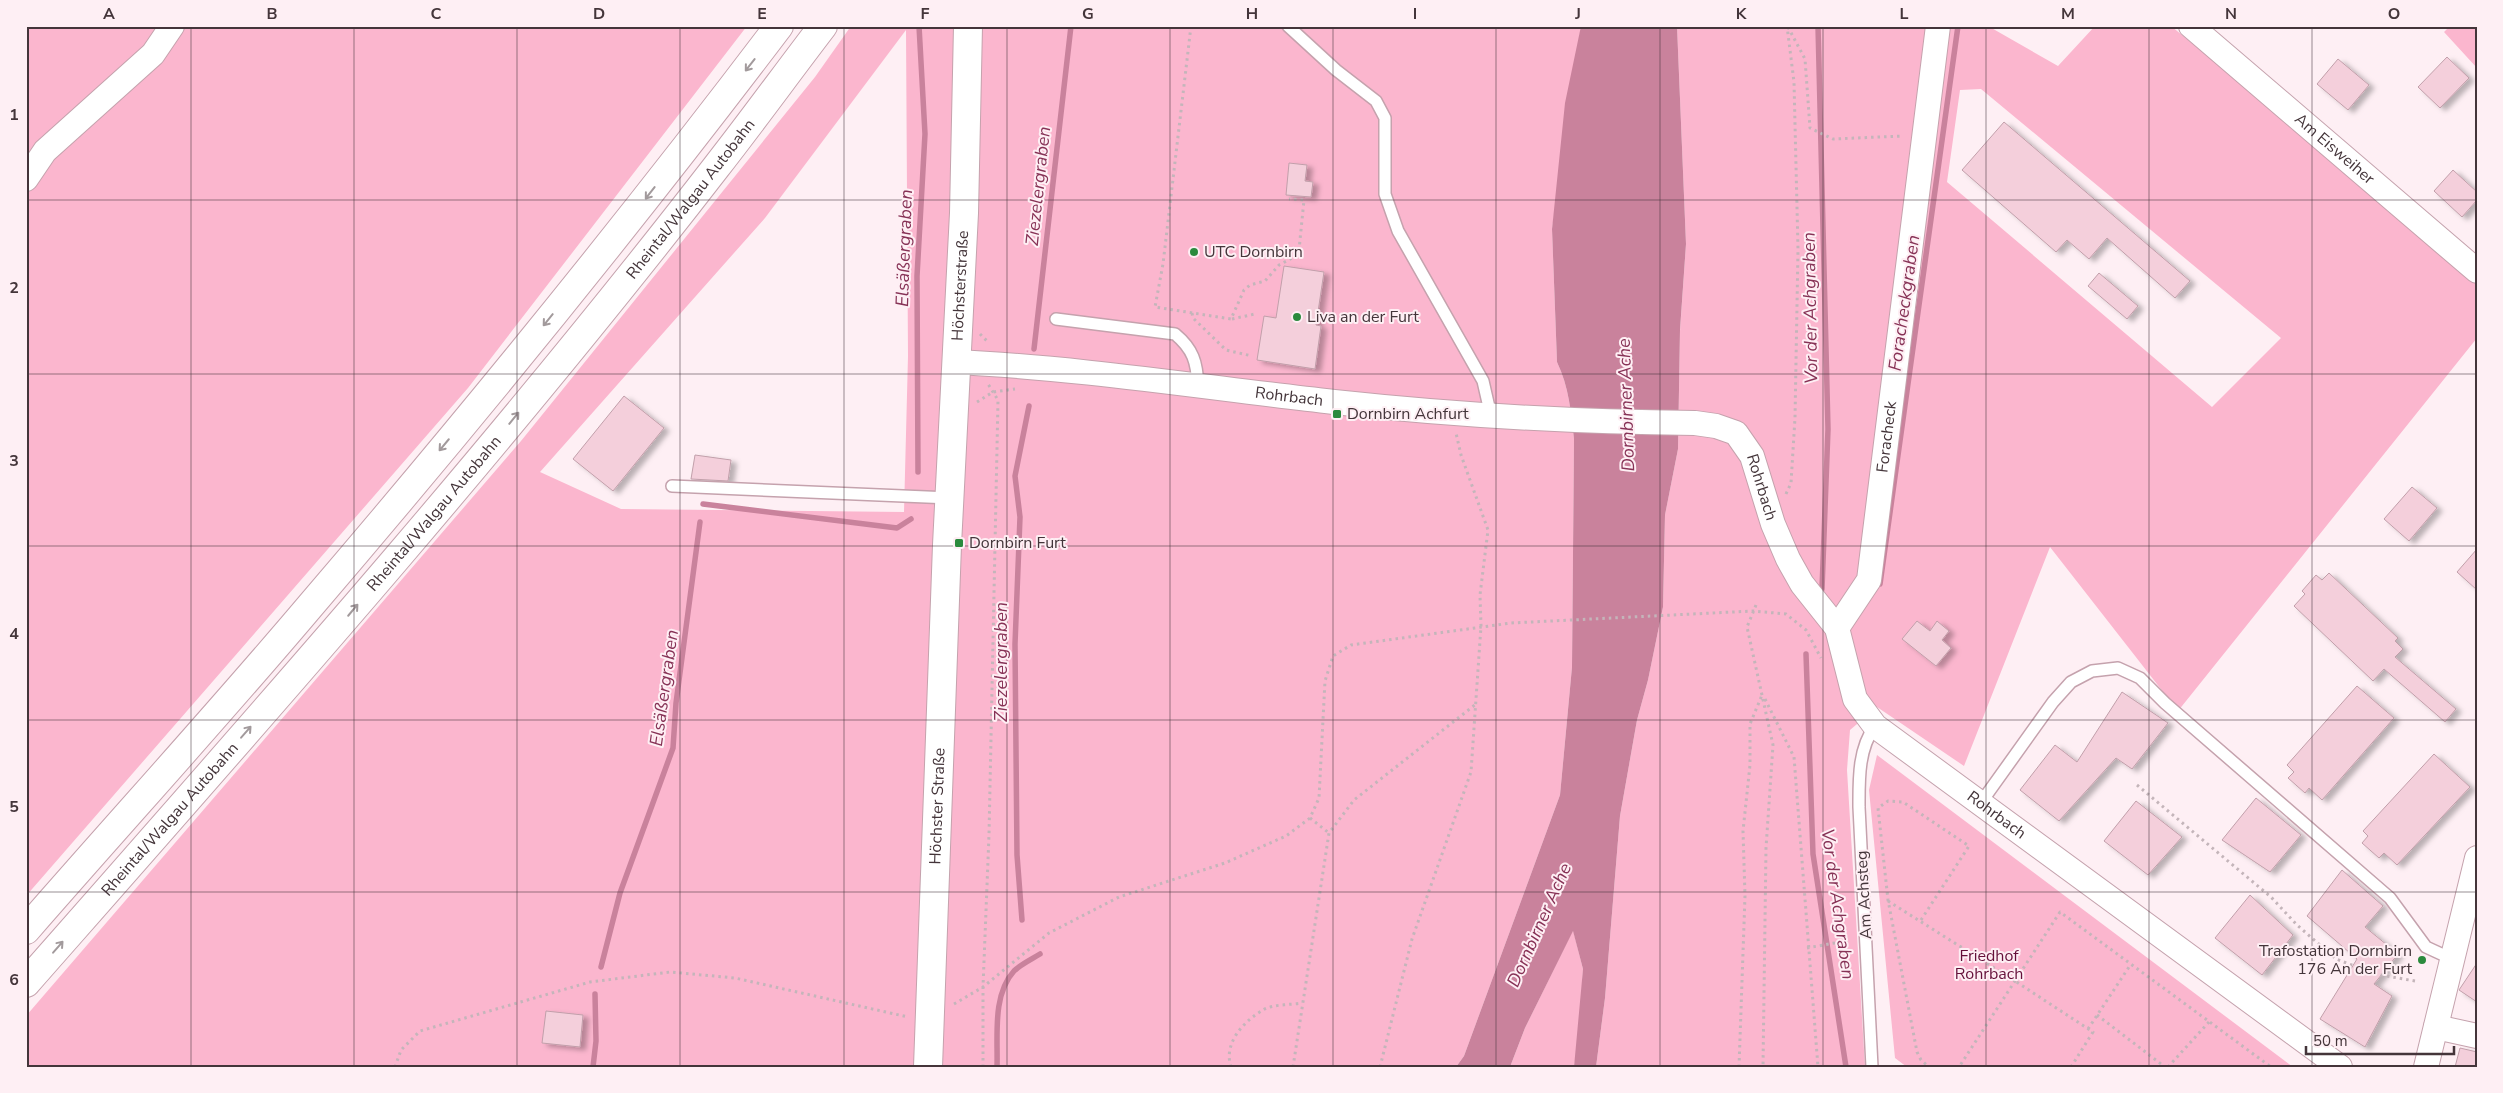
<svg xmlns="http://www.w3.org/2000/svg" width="2503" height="1093" font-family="'Nunito Sans',sans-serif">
<defs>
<filter id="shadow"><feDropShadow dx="5.5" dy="3" stdDeviation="2.5" flood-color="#0004"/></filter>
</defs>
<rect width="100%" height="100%" fill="#feeff4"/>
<path fill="#fbb6ce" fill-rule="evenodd" d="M26,26H747L468,388L26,896Z
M851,26H1581L1552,229L1557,362C1569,387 1571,412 1574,439L1572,667L1560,795L1464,1056L1456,1067H26V1016L521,441L815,77ZM906,30L908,356L904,512L621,509L540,472L765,218Z
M1677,26H1988L2058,66L2095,26H2171L2477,278V338L2178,711L2050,547L1964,766L1877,707L1850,730L1847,770L1865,1067H1596L1605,998L1620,816L1637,720L1648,680L1663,607L1665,515L1678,449L1680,331L1686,244ZM1981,89L2281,338L2212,407L1947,182L1960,90Z
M2450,26H2477V68L2444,32Z
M1877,755L2293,1067H1907L1895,1058L1869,790Z
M1573,930L1583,969L1579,1036L1574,1067H1510L1525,1028Z"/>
<path fill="#c9829c" d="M1581,26H1677L1686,244L1680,330L1678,449L1665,515L1663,607L1648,680L1637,720L1620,816L1605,998L1596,1067H1574L1583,969L1573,931L1525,1028L1510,1067H1456L1464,1056L1560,795L1572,667L1574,439C1571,412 1569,387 1557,362L1552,229L1565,103Z"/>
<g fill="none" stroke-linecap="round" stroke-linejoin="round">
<path stroke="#c9829c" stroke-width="5.5" d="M1818,26L1828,429L1822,589
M1034,349L1071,26
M918,472L917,276L925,134L919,26
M703,504L897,528L911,519
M1880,584L1958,26
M1806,654L1813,854L1846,1067
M1022,920L1017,855L1015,644L1020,517L1015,476L1029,406
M601,967L620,893L673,748L676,703L700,522
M593,1067L596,1041L595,994
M997,1067C998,1037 992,995 1014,971C1021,964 1032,959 1040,954"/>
</g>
<path fill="#f4cfdb" stroke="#c19faa" filter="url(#shadow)" d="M2447,57L2469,78L2440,108L2418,87Z
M2338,59L2369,85L2348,110L2317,84Z
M2004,122L2190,281L2175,298L2107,238L2089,259L2067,240L2056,252L1962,170Z
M1289,163L1307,165L1305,181L1313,182L1311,197L1286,195Z
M2453,170L2477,192V200L2462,217L2434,191Z
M1284,266L1324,272L1316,325L1321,326L1315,369L1257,360L1264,316L1276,318Z
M2099,273L2138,306L2127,319L2088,286Z
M624,396L664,428L613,491L573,459Z
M695,455L731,460L728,481L691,479Z
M2412,487L2437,508L2409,541L2384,519Z
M2477,549V590L2457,572Z
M2329,573L2398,638L2395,641L2403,649L2395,657L2456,709L2445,722L2384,669L2373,681L2294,606L2305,594L2302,591L2316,575L2322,580Z
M1917,621L1930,631L1937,621L1949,631L1942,640L1951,648L1936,666L1902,639Z
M2357,686L2394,718L2322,800L2309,788L2305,793L2288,778L2294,772L2287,765Z
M2122,692L2168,723L2132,769L2116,758L2059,821L2020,790L2055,745L2077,762Z
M2434,754L2470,787L2397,865L2384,853L2379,858L2362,843L2368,836L2363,831Z
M2256,798L2301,835L2270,872L2222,840Z
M2136,801L2182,837L2148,875L2104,841Z
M2342,870L2383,906L2365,927L2398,954L2374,984L2392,996L2365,1047L2320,1019L2357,959L2307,916Z
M2250,895L2293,935L2262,975L2215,938Z
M2477,963V1002L2459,990Z
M546,1011L583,1015L580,1047L542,1043Z
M2460,1048L2477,1052V1067H2455Z"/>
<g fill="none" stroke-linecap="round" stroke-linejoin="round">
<g stroke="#c5a2ad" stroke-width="14">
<path id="service" d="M1288,26L1336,70L1376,101L1385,118V194L1398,231L1483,381L1491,416
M1056,319L1175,334C1193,349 1197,362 1198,386
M672,486L950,498
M1980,804L2053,702L2071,682L2092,671L2118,668L2140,678L2165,703L2390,898L2426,947L2452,959
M1872,1067L1859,807C1859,780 1858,749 1875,726"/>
</g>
<g stroke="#c5a2ad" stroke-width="26">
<g id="minor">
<path id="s1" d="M2191,26L2477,271"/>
<path d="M26,179L45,151L153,54L172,26"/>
<path id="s2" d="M955,362C1082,368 1208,388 1334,402C1454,415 1574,422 1695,423L1716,426L1736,433L1752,456L1773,524L1788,559L1802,584L1837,628L1855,699L1875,726L2340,1067"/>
<path id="s3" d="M1837,628L1869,580L1938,26"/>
<path d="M2436,1027L2477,1036"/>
<path d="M2426,1067L2477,858"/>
</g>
</g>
<g stroke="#c5a2ad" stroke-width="30">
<g id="secondary">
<path id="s4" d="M928,1067L947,545L964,213L968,26"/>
</g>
</g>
<g stroke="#c5a2ad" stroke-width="30">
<g id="motorway">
<path d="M26,930C121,821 218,715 311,605C472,417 629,224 779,26"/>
<path id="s5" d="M26,983C261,716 499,448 717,166C753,120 787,73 823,26"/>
</g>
</g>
<path stroke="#c4b5ba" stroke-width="3" stroke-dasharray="2.5 4" stroke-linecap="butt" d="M1191,26L1163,264L1155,307L1231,319L1244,290L1250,285L1265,281L1279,265L1294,257L1299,250L1304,200L1289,199
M1788,27L1805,59L1810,128L1833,139L1903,136
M1192,313L1193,318L1226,350L1252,356
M1232,319L1255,314
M980,334L989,343
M977,402L993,392L1015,389
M1786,494L1791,483L1795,418L1798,249L1794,82L1787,26
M1756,605L1747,627L1773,745L1766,848L1763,1067
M1765,699L1794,757L1818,1067
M2137,785L2271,897L2297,925L2336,959L2375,974L2415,981
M1310,818L1329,833
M1888,901L2015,981L1959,1067
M1921,920L1969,846L1903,802L1888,801L1878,808L1888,900L1917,1052L1921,1060L1929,1067
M1807,948L1851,940
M954,1004L983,987L1049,933L1119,897L1225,863L1286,836L1310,818L1319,798L1325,681L1333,656L1351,645L1511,623L1753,611L1786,614L1806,630L1821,658
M2097,1015L2165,1067
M2088,1029L2131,964
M395,1067L401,1050L420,1031L590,982L670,972L735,978L908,1017
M983,1067V987L989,835L998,400L988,384
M1231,1067C1223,1043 1244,1021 1263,1010C1272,1004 1291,1005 1302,1003
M1293,1067L1329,833L1354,800L1476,704
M1380,1067L1412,939L1471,772L1481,626L1480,595L1488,530L1461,455L1456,433
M1739,1067L1745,896L1743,831L1750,765V724L1762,695
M2071,1067L2093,1032L2015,981L2060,912L2271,1067
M2168,1067L2209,1022"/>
<use href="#service" stroke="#fff" stroke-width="11"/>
<use href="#minor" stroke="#fff" stroke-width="24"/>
<use href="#secondary" stroke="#fff" stroke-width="28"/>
<use href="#motorway" stroke="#fff" stroke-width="28"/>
</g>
<defs><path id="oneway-shaft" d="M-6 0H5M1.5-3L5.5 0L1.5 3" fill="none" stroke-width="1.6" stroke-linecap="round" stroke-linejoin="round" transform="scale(1.25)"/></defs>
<g stroke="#a29a9c">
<use href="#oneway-shaft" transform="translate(750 65) rotate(128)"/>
<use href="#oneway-shaft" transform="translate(650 193) rotate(128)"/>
<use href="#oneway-shaft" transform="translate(548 320) rotate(129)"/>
<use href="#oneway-shaft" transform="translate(514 418) rotate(-51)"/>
<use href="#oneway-shaft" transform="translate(444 445) rotate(130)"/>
<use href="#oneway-shaft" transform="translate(353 610) rotate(-50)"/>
<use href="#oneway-shaft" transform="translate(246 732) rotate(-49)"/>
<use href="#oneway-shaft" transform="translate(58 947) rotate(-49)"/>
</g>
<path fill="none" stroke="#44353a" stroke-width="1" stroke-opacity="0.55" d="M191,26V1067M354,26V1067M517,26V1067M680,26V1067M844,26V1067M1007,26V1067M1170,26V1067M1333,26V1067M1496,26V1067M1660,26V1067M1823,26V1067M1986,26V1067M2149,26V1067M2312,26V1067M26,200H2477M26,374H2477M26,546H2477M26,720H2477M26,892H2477"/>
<g fill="#2b8a3d" stroke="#feeff4" stroke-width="2">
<circle cx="1194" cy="252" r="5"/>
<circle cx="1297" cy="317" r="5"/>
<rect x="1332" y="409" width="10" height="10" rx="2.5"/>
<rect x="954" y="538" width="10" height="10" rx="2.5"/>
<circle cx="2422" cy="960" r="5"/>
</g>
<g text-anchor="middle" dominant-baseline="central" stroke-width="4" stroke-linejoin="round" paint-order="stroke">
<g font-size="16" fill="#44353a" stroke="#feeff4">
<text stroke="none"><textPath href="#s1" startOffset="189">Am Eisweiher</textPath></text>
<text stroke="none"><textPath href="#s5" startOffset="1028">Rheintal/Walgau Autobahn</textPath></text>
<text stroke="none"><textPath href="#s4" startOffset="782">Höchsterstraße</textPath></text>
<text stroke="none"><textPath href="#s2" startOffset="336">Rohrbach</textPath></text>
<text stroke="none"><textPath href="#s3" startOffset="202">Foracheck</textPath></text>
<text stroke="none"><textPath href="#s2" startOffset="846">Rohrbach</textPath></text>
<text stroke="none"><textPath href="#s5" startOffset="622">Rheintal/Walgau Autobahn</textPath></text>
<text stroke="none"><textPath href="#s4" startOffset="261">Höchster Straße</textPath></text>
<text stroke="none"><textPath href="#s2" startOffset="1265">Rohrbach</textPath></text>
<text stroke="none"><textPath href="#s5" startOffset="218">Rheintal/Walgau Autobahn</textPath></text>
<text transform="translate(1864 895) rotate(-93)">Am Achsteg</text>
</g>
<g font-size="16" fill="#44353a" stroke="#feeff4" text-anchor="start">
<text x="1204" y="252">UTC Dornbirn</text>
<text x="1307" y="317">Liva an der Furt</text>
<text x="1347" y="414">Dornbirn Achfurt</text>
<text x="969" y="543">Dornbirn Furt</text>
<text x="2412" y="951" text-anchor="end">Trafostation Dornbirn<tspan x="2412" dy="18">176 An der Furt</tspan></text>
</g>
<g font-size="16" fill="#650f39" stroke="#feeff4">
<text x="1989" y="956">Friedhof<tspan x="1989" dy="18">Rohrbach</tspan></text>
</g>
<g font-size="18" font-style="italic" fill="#873256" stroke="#feeff4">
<text transform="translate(1038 186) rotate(-84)">Ziezelergraben</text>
<text transform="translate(904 248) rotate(-88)">Elsäßergraben</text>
<text transform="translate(1904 303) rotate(-82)">Foracheckgraben</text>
<text transform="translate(1810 308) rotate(-91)">Vor der Achgraben</text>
<text transform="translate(1626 405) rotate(-92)">Dornbirner Ache</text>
<text transform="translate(1001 662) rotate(-90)">Ziezelergraben</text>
<text transform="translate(664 688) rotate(-82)">Elsäßergraben</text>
<text transform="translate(1838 904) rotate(82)">Vor der Achgraben</text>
<text transform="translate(1539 925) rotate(-66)">Dornbirner Ache</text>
</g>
</g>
<rect width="2503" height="1093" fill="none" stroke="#feeff4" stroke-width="55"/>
<path d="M2306 1046v8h148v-8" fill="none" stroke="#44353a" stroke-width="2.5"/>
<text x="2313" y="1046" font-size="15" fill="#44353a" stroke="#feeff4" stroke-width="4" paint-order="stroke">50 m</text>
<rect x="28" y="28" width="2448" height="1038" fill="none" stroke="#44353a" stroke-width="2"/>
<g font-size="16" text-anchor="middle" font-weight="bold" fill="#44353a">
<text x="109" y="19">A</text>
<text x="272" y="19">B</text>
<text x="436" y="19">C</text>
<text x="599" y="19">D</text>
<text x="762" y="19">E</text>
<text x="925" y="19">F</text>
<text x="1088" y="19">G</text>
<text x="1252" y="19">H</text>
<text x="1415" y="19">I</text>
<text x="1578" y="19">J</text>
<text x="1741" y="19">K</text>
<text x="1904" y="19">L</text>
<text x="2068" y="19">M</text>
<text x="2231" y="19">N</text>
<text x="2394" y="19">O</text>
<text x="14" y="120">1</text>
<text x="14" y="293">2</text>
<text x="14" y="466">3</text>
<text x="14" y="639">4</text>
<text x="14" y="812">5</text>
<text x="14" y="985">6</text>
</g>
</svg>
